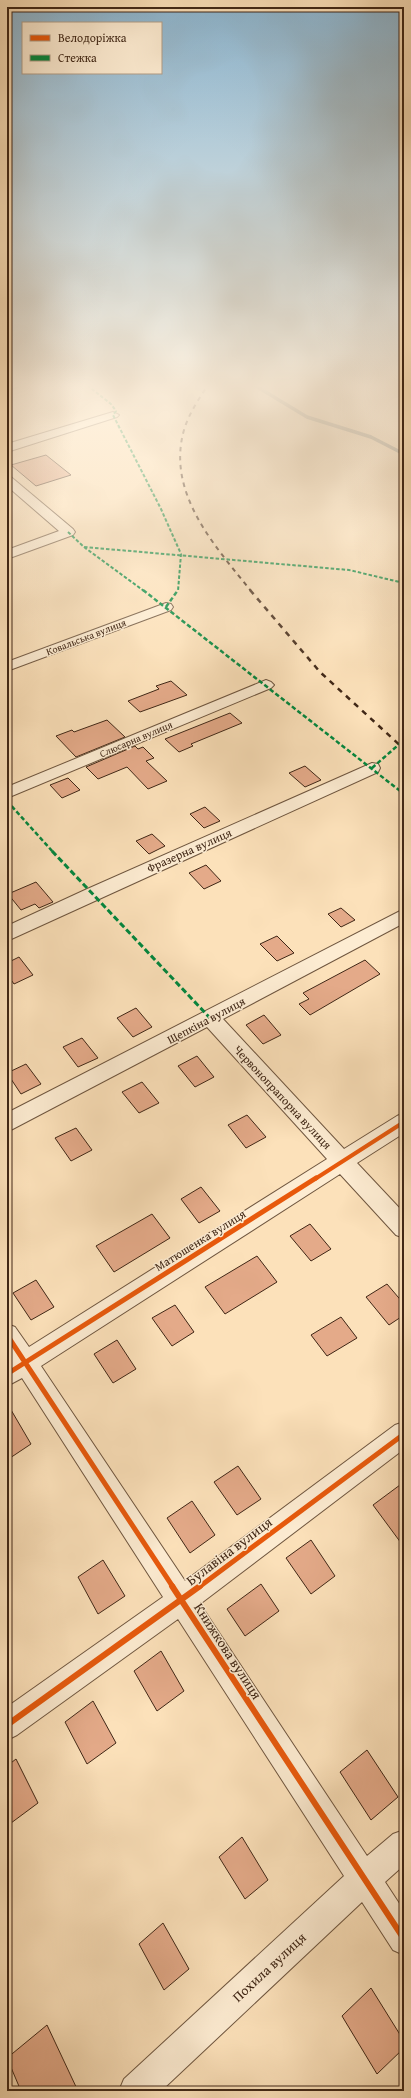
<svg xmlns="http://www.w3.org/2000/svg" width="411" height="2098" font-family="'Gentium Book Plus',serif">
<rect width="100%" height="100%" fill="#fce1ba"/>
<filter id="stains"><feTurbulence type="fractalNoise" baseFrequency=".005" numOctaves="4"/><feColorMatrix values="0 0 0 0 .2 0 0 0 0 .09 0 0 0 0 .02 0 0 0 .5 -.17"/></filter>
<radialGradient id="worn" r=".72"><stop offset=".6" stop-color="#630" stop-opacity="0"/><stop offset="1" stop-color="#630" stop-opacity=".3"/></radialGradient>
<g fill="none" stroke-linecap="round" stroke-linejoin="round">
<path stroke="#7a8077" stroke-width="3.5" d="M249,382L307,417L371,437L404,454"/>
</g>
<path fill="#e4aa89" stroke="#402716" d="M46,455L71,475L36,486L11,465Z
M171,681L187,695L140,712L128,701L159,689L156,686Z
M230,713L242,723L191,744L193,746L179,752L165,739Z
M107,720L125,737L76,757L56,736L72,730L74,732Z
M135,746L138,749L143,747L154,758L146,761L167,781L148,789L127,767L98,779L86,767Z
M305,766L321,780L305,787L289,773Z
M68,778L80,790L62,798L50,785Z
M205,807L220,821L204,828L190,814Z
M152,834L165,846L149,854L136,841Z
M206,865L221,881L204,889L189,873Z
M36,882L53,902L39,908L35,904L21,910L8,894Z
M341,908L355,920L341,927L328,914Z
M277,936L294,953L277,961L260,944Z
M19,957L33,975L14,984L7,974V963Z
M365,960L380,974L310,1015L299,1004L309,999L303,993Z
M136,1008L152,1027L133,1037L117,1018Z
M264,1015L281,1035L263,1044L246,1025Z
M82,1038L98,1058L78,1067L63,1047Z
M197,1056L214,1077L195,1087L178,1066Z
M26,1064L41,1084L21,1094L7,1073Z
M142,1082L159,1103L139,1113L122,1092Z
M247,1115L266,1137L246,1148L228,1125Z
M76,1128L92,1150L71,1161L55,1138Z
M201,1187L220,1211L199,1223L181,1199Z
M152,1214L170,1238L114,1272L96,1246Z
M310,1224L331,1249L311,1261L290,1236Z
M257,1256L277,1282L225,1314L205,1287Z
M36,1280L54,1307L31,1320L13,1293Z
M387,1284L404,1304V1315L389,1325L366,1297Z
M175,1305L194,1332L172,1346L152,1318Z
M341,1317L357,1338L327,1356L311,1335Z
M117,1340L136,1369L113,1383L94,1354Z
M7,1403L31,1444L7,1460Z
M238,1466L261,1499L237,1515L214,1482Z
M404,1482V1547L373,1505Z
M192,1501L215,1535L190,1553L167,1518Z
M311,1540L335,1576L311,1594L286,1558Z
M103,1560L125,1596L98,1614L78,1577Z
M261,1584L279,1611L245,1636L227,1609Z
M161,1651L184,1691L157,1711L134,1671Z
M93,1701L116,1743L87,1764L65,1722Z
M367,1750L398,1797L371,1820L340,1772Z
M16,1759L38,1803L7,1826V1766Z
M242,1837L268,1880L245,1899L219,1857Z
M163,1923L189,1969L164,1990L139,1944Z
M371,1988L404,2041V2048L377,2074L342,2016Z
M47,2025L78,2091H21L7,2058Z"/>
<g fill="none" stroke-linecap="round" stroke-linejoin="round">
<g stroke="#6f563f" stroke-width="2">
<path id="minor" d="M13,382H30L28,384L7,390V383Z
M113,412L119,415L117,417L7,452V444Z
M7,476L11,477L73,529L75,532L73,535L7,559V550L59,531L7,486Z
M166,603L171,604L173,607L171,610L7,671V662Z
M266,680L271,682L274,685L271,688L7,798V787Z
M372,763L378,764L380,768L378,772L7,941V926L85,890Z
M404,909V923L223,1019L344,1149L397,1116L404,1113V1133L357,1163L404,1213V1238L396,1235L340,1174L41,1366L185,1581L395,1425L404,1422V1449L200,1604L367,1856L393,1834L404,1830V1865L385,1882L404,1911V1955L393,1950L362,1902L161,2091H119L124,2079L344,1876L178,1619L17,1735L7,1740V1707L163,1597L22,1378L7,1386V1360L9,1359L7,1356V1324L15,1327L29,1347L327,1159L207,1027L7,1132V1113Z"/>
</g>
<use href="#minor" fill="#fdecd2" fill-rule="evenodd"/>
<path stroke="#402716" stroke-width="2" stroke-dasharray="4.5 4.5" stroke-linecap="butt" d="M210,382C200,397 189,413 184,430C166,493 215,546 251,591"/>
<path stroke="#402716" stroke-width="2.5" stroke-dasharray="5.5 5.5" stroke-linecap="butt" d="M250,590L320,672L404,749"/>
<path stroke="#00873e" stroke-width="2" stroke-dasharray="3.5 2" stroke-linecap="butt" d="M83,382L111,404L116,411L113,415L161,509L181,554L178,591
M68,532L84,547L349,570L404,583
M84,547L144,591"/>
<path stroke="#00873e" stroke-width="2.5" stroke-dasharray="4.5 2.5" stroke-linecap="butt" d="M143,590L404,794
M166,607L178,590
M372,768L404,740
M7,801L53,852"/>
<path stroke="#00873e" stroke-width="3" stroke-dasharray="6 3" stroke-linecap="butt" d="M52,851L210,1018"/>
<g stroke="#fdecd2" stroke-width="6">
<path id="cycleway-far2" d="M315,1179L404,1122"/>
</g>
<g stroke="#fdecd2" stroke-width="8">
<path id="cycleway-far1" d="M7,1335L173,1587
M7,1374L316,1178
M199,1587L404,1434"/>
</g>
<g stroke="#fdecd2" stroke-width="8">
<path id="cycleway" d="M172,1586L404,1939
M7,1725L200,1586"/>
</g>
<use href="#cycleway-far2" stroke="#e8590c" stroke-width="4"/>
<use href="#cycleway-far1" stroke="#e8590c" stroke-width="5"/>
<use href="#cycleway" stroke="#e8590c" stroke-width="6"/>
</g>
<linearGradient id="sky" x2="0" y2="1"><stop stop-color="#8bb7d4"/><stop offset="0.57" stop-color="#fef2e0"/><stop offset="1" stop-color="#fef2e0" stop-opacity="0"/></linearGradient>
<rect width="411" height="676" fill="url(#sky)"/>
<g text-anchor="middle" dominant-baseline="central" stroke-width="3" stroke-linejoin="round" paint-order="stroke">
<g font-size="10" fill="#402716" stroke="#fdecd2">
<text transform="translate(86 637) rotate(-21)">Ковальська вулиця</text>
<text transform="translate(136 739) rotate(-23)">Слюсарна вулиця</text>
</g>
<g font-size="12" fill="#402716" stroke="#fdecd2">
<text transform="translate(189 850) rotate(-24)">Фразерна вулиця</text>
<text transform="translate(206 1020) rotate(-28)">Щепкіна вулиця</text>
<text transform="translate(283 1097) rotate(47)">Червонопрапорна вулиця</text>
<text transform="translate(200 1240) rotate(-32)">Матюшенка вулиця</text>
</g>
<g font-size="14" fill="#402716" stroke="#fdecd2">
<text transform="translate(229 1551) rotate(-37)">Булавіна вулиця</text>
<text transform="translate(228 1651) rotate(57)">Книжкова вулиця</text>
<text transform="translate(269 1967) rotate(-43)">Похила вулиця</text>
</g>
</g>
<rect width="411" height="2098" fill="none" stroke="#fce1ba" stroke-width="24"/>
<rect x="8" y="8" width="395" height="2082" fill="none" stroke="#402716" stroke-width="2"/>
<rect x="12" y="12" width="387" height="2074" fill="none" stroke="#402716"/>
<rect x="22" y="22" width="140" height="52" fill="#fdecd2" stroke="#b19d87"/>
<rect x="30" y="35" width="20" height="6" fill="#e8590c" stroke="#b19d87"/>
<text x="58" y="42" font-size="12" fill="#402716">Велодоріжка</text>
<rect x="30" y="55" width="20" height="6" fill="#00873e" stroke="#b19d87"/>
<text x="58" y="62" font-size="12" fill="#402716">Стежка</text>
<rect width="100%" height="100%" filter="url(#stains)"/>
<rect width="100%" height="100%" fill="url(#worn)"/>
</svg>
